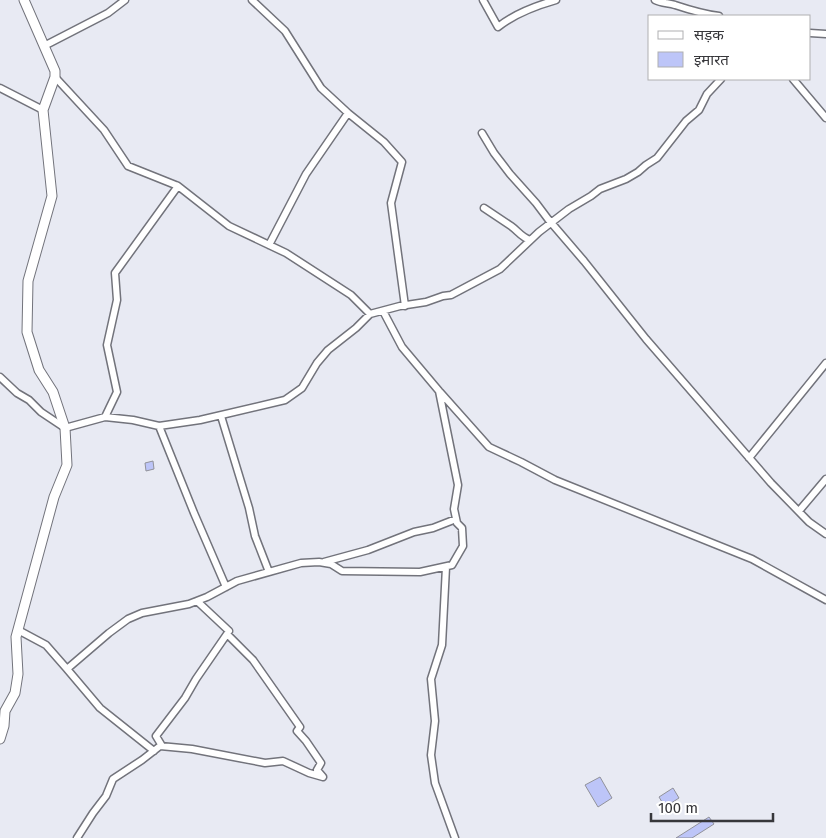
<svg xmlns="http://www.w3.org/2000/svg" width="826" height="838" font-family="'Fira Sans','Noto Sans Devanagari',sans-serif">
<rect width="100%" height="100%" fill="#e8eaf3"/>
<path fill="#bdc5f8" stroke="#91929a" d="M153,461L154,469L146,471L145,463Z
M600,777L612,798L598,807L585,785Z
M673,788L679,798L665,807L659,797Z
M709,817L714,824L692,838H676Z"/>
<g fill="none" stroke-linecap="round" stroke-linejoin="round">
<g stroke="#72737b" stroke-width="9">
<path id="street" d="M252,0L285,31L321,88L348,113
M483,0L498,27C514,14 535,6 556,0
M655,0C661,3 668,3 675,5C690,10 703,14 719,16
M810,33L826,34
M44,46L108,13L125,0
M55,77L104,130L128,166L178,186L115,273L117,300L107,345L117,392L105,417
M793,79L826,118
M0,88L43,110
M482,133L494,153L510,174L536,203L548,219L584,261L646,339L771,483L809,522L826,534
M178,186L229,226L286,253L351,295L370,314
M484,208C493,214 502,220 511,226C518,231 521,237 530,240
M269,245L306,174L348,113L384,142L402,162L391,203L405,306
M0,377L17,393L29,400L41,412L65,428L105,417L133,420L159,426L194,513L226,587
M440,392L489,447L521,462L555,480L752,559L826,600
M221,416L249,508L255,536L269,572
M159,426L200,420L285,400L302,388L317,363L328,350L356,328L370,314L400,306L426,302L443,296L451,295L500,269L539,232L569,209L591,196L600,189L626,179L638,172L646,165L657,158L686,121L699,110L707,94L721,79
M749,458L826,363
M799,511L826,479
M324,562L368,550L414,532L433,528L456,519
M446,567L442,645L431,679L435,721L431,755L435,783L455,838
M197,601L229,631
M18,630L46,645L67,669L109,633L128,619L142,613L189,604L207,597L237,581L301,563L319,562L331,564L342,571L420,572L452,565L463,546L462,528L457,523L454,509L458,485L439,391L402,347L383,311
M67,669L100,708L154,751
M77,838L93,813L106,796L113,779L142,760L160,746L192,749L265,763L283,761L309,773L323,777L317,770L321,763L306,741L297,731L300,727L253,660L227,634L196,679L185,698L156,736L162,746"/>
</g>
<g stroke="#72737b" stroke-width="11">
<path id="secondary" d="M0,739L4,726L5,711L15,693L18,674L16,637L54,497L67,465L65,428L53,392L39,370L27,332L28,281L52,196L43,110L55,77V71L24,0"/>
</g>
<use href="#street" stroke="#fff" stroke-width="6"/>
<use href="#secondary" stroke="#fff" stroke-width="9"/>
</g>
<rect x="648" y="15" width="162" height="65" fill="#ffffff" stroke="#afafb1"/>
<rect x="658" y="31" width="25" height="8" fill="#ffffff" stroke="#afafb1"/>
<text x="694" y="40" font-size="15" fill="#37373b">सड़क</text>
<rect x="658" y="52" width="25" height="15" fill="#bdc5f8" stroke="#afafb1"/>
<text x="694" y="65" font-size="15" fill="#37373b">इमारत</text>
<path d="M651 813v8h122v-8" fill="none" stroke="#37373b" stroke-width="2.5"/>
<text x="658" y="813" font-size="15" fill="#37373b" stroke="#ffffff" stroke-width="4" paint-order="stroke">100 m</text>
</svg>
